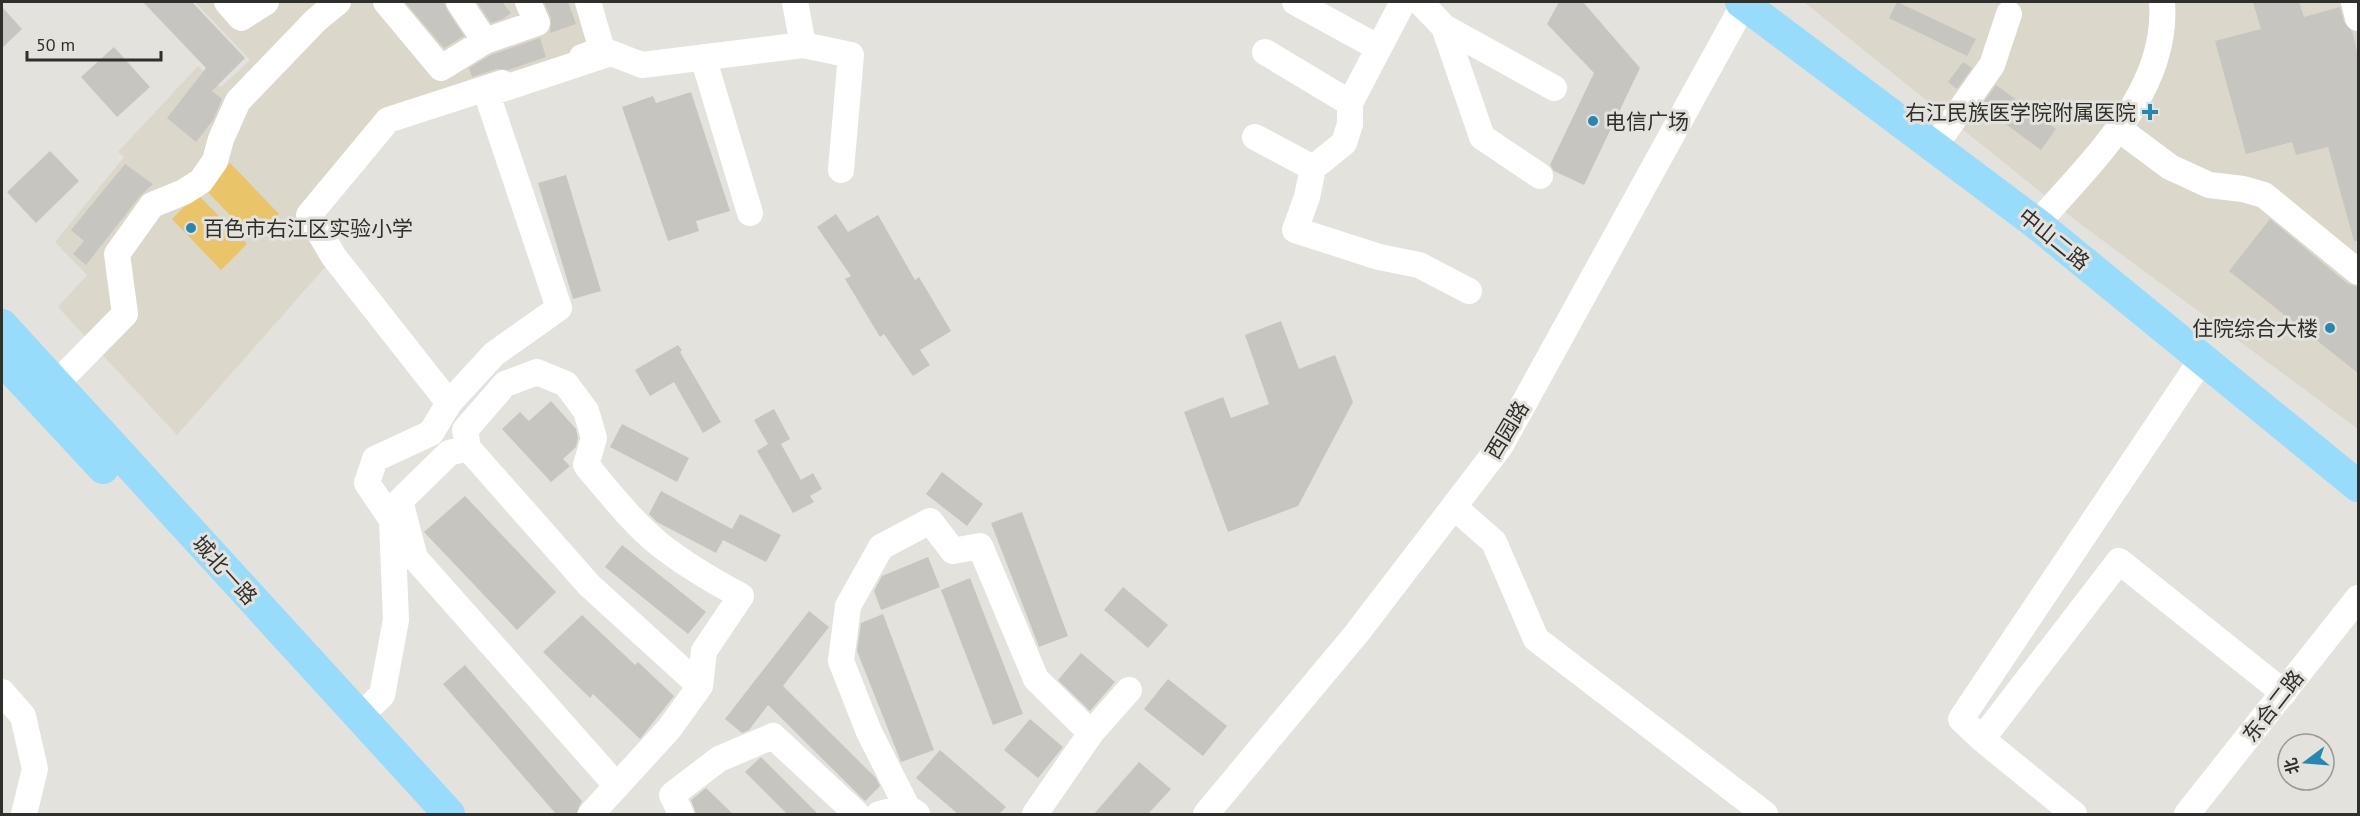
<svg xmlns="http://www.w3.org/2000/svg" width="2360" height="816" font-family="'PT Sans','Noto Sans SC',sans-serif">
<rect width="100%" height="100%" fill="#e4e2dc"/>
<path fill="#dbd7ca" d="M195,2H588L602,50L388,120L309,215L334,257L177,435L58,307L87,275L55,242L124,157L118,152L198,66L221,87L250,60Z
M1804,2H2358V429L2079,223Z"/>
<path fill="#e9c468" d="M230,163L279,214L253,239L204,188Z
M197,194L247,244L221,270L172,219Z"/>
<path fill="#c7c5bf" d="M143,2H192L245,58L212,91L222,99L213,120L196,142L167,118L206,68Z
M405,2H444L447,10L464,36L444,48Z
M477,2H502L511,13L503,19L491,23Z
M544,2H568L576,24L550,33L551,18Z
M1559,2H1583L1640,68L1584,185L1554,171L1550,165L1594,73L1547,24Z
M1897,2L1976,39L1967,56L1889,18Z
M2253,2H2299L2304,17L2340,7L2344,22L2352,31L2358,56V241H2354L2328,147L2296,155L2292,142L2246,154L2215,41L2261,29Z
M2,7L22,29L2,48Z
M540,38L546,57L508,70L497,69L472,77L469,68L491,55Z
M114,47L150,87L117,117L81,77Z
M1963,62L1972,68L1957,89L1948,82Z
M1996,85L2056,129L2041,150L1981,106Z
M691,92L730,211L696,221L699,231L668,241L622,107L653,96L656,103Z
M50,151L79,181L36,223L7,192Z
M125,164L153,184L140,196L86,265L73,254L84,241L71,230Z
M566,175L601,291L573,299L538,183Z
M836,214L848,232L878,215L915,280L919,277L951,331L920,350L930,365L913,376L884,334L880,337L845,279L851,276L817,227Z
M2270,219L2348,284L2358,287V373L2229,271Z
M1281,321L1299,369L1335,355L1353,402L1298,506L1228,532L1184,412L1223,397L1231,418L1269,404L1245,335Z
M678,345L682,350L680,352L721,422L703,433L674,382L650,396L635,370Z
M551,401L576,429L578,438L576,447L563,459L570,466L551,482L502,429L520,412L529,421Z
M774,409L790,439L781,444L801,480L813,473L822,489L810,496L814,502L793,513L757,451L768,444L754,420Z
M622,424L689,458L677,482L610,447Z
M942,472L983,504L967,526L926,494Z
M661,491L732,529L740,514L781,535L766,562L723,540L716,553L657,522L649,514Z
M465,496L556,592L517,630L424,532Z
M1022,512L1068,636L1039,647L991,523Z
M622,545L706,612L688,634L605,567Z
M928,557L940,587L881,610L874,591L882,576Z
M970,578L1023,714L993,725L941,590Z
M1123,587L1168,625L1148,648L1104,610Z
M809,611L829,627L783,686L876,778L880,786L865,801L768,705L749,730L742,733L725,719Z
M883,614L934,750L901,762L857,651L861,623Z
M582,615L635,665L638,662L674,696L640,739L593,694L590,698L543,652Z
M1081,653L1115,682L1090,711L1058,680Z
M465,665L582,801L576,814H556L443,684Z
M1168,679L1227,726L1203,756L1144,709Z
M1030,719L1063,747L1038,778L1004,750Z
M940,750L1006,807L999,814H958L916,778Z
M761,757L818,814H787L745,772Z
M1139,762L1171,789L1148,814H1094Z
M706,788L733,814H696L691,800Z"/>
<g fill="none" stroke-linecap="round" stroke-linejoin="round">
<path stroke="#fff" stroke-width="26" d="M227,2L241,18L266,2
M386,2L441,68L485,41L537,23L528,2
M459,2L485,41
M1295,2L1379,48
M1403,2L1350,103V124L1344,143L1313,168L1307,197L1295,230L1379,257L1419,265L1469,291
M1420,2L1444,27L1482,137L1540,176
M2354,2L2358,18
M1444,27L1554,88
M803,45L851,55L841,170
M1265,52L1350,103
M582,57L602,50L588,2
M703,57L750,213
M2119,129L2170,167L2209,185L2243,189L2264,195L2358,272
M1255,137L1313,168
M1934,147L1992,65L2009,14
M2037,224C2090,162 2169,92 2162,2
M56,384L125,314L117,254L152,205L184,192L201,181L215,161L221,139L238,101L316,20L338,2
M449,403L334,257L309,215L388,120L502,83
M468,448L589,585L700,686L669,729L591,814
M1454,507L1494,542L1536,639L1765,814
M2,692L23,716L35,769L24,814
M359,717L382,695L396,620L392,520L367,483L375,459L431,433L449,403L494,354L559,308L487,94L611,53L642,65L803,45L795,2
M1091,733L1129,690
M1982,739L1961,719L2202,359
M617,786L415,558L400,501L449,453L468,448L465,430L505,384L537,372L566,384L586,411L594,438L586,465C608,491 633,523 659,544C684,564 713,581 741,596L704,651L700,686
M681,814L672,795L719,759L773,736L857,814
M879,814L907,807
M917,814L907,807L869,732L841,661L848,606L881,547L930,521L953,551L980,546L1036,679L1091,733L1035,814
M1206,814L1357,633L1501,445L1745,2
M2074,814L1982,739L2119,561L2284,693
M2187,814L2358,598"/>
<path stroke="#97dcfb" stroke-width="32" d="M1741,2L2037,224L2358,486
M2,325L449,814
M2,359L103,468"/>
</g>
<g fill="#2588b2" stroke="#e4e2dc" stroke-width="2">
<path d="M2147 103h6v6h6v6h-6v6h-6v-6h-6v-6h6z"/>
<circle cx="1593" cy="121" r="6"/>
<circle cx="191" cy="228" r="6"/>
<circle cx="2330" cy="328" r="6"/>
</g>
<g text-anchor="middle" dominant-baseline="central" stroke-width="6" stroke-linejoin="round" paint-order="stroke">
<g font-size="21" fill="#2f2f2c" stroke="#e4e2dc" text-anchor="end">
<text x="2136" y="112">右江民族医学院附属医院</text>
<text x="1605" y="121" text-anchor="start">电信广场</text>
<text x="203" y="228" text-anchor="start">百色市右江区实验小学</text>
<text x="2318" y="328">住院综合大楼</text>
</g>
<g font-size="21" fill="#2f2f2c" stroke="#e4e2dc">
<text transform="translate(2054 239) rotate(39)">中山二路</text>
<text transform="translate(1507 430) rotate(-59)">西园路</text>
<text transform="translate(225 570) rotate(48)">城北一路</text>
<text transform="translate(2273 706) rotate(-52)">东合二路</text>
</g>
</g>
<rect width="2360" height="816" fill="none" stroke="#2f2f2c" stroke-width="6"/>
<g transform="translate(2306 762) rotate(254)"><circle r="28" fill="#e4e2dc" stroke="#9c9a96" stroke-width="1.5"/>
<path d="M0-4.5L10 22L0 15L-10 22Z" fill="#2588b2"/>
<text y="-9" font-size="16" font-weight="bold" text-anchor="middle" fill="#2f2f2c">北</text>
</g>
<path d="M27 51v9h134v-9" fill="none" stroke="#2f2f2c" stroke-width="3"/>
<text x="36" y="51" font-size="18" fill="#2f2f2c" stroke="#e4e2dc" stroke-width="4.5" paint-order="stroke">50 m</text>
</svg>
